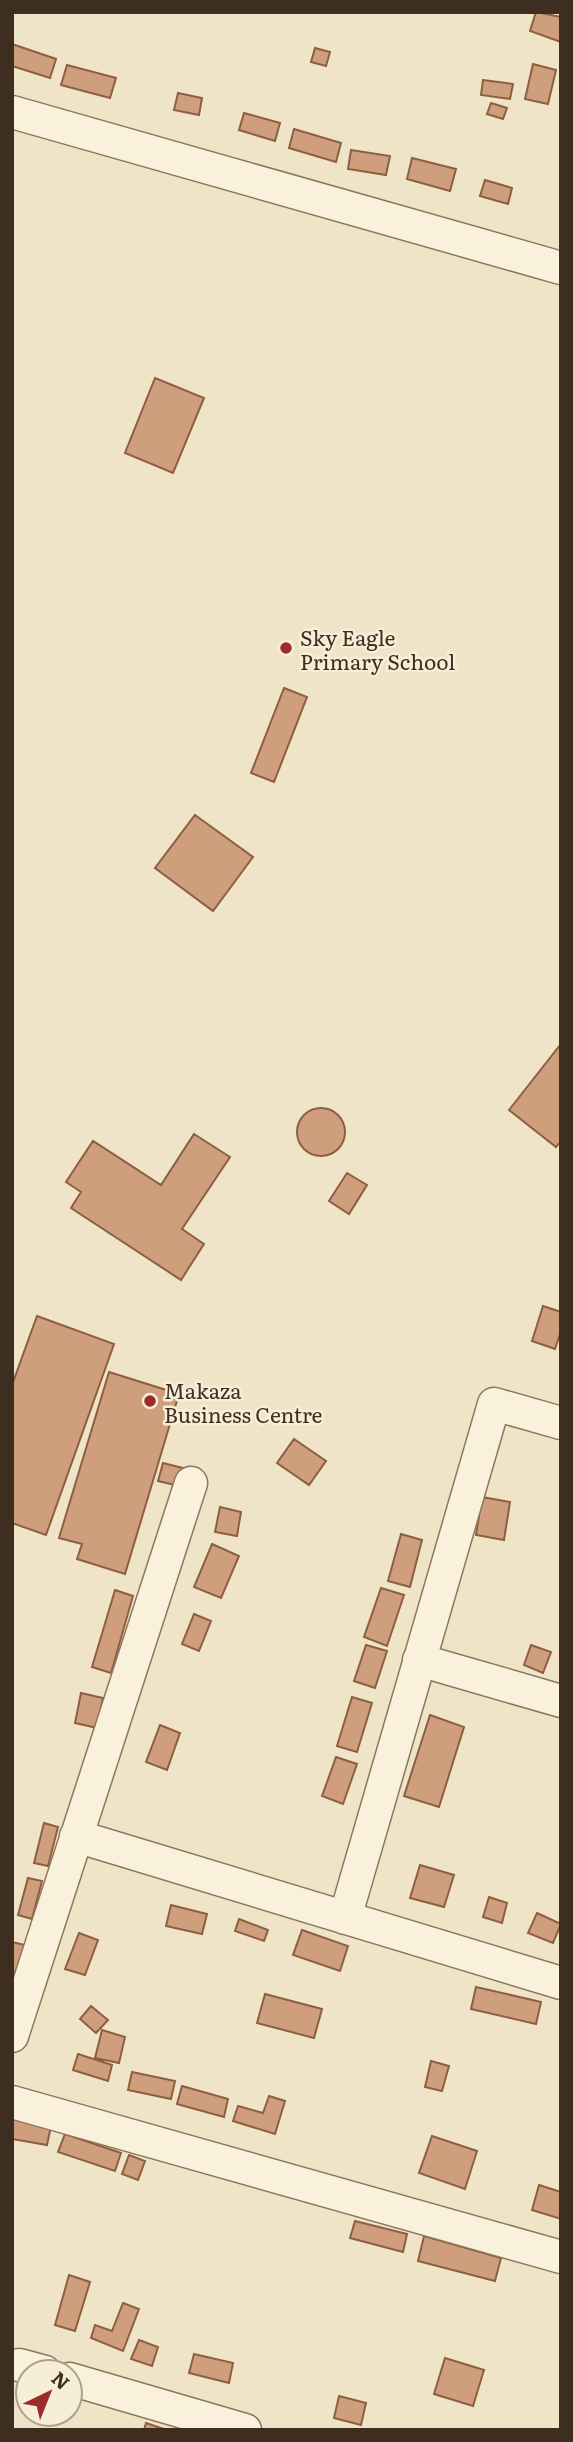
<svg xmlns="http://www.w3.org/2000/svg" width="573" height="2442" font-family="Literata,serif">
<rect width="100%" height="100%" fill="#f0e4c8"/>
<path fill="#cf9f7d" stroke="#8d5f41" stroke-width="2" d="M536,12L561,17V42L530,31Z
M12,44L56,59L50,78L12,66Z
M315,48L330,52L326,66L311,62Z
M533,64L556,70L548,104L525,99Z
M67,65L116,78L110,98L61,85Z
M483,80L513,84L510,99L481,95Z
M178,93L202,98L199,115L174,110Z
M491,103L507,108L503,119L487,114Z
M244,113L280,123L275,141L239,130Z
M294,129L341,143L336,162L289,148Z
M351,150L390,156L386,175L348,169Z
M412,158L456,169L450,191L407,179Z
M485,180L512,188L508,204L480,196Z
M155,378L204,398L173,473L125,453Z
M284,688L307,697L274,782L251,773Z
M195,815L253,857L213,911L155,868Z
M561,1044V1141L556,1147L509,1110Z
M297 1132a24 24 0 1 1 48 0a24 24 0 1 1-48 0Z
M194,1134L230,1157L182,1229L204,1244L181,1280L71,1208L81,1192L66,1182L93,1141L161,1185Z
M347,1173L367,1185L349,1214L329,1201Z
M543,1306L561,1312V1331L555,1349L532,1341Z
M37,1316L114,1344L46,1535L12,1523V1385Z
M109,1372L179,1394L125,1574L77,1559L82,1544L59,1538Z
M294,1439L326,1461L309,1485L277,1463Z
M163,1463L183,1468L179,1486L158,1481Z
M482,1497L510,1502L504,1540L476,1535Z
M220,1507L241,1512L237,1536L215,1532Z
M401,1534L422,1540L410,1587L388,1581Z
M212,1544L239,1556L221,1598L194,1587Z
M381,1588L404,1595L387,1646L364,1637Z
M115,1590L133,1596L111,1673L92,1667Z
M194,1614L211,1621L199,1651L182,1644Z
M366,1645L387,1651L375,1688L354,1681Z
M531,1645L551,1652L543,1673L524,1665Z
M81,1693L103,1698L97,1728L75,1723Z
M352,1697L372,1703L357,1752L337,1746Z
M430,1715L464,1727L439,1807L404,1796Z
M160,1725L180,1733L167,1770L146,1762Z
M336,1757L357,1764L343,1804L322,1796Z
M44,1823L58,1827L48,1866L34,1863Z
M420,1865L454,1875L444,1907L410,1898Z
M28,1878L42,1881L32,1919L18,1915Z
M489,1897L507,1903L502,1923L483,1917Z
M171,1905L207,1914L202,1934L166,1926Z
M537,1913L561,1924L553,1943L528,1933Z
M239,1919L268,1930L264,1941L235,1931Z
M302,1930L348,1946L340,1971L293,1955Z
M79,1933L98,1940L85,1975L65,1969Z
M12,1942L33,1947L25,1975L12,1972Z
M476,1987L541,2002L536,2024L471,2009Z
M265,1994L322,2009L314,2038L257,2023Z
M91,2006L108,2020L96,2033L80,2019Z
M102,2030L125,2037L119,2063L95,2058Z
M78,2054L112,2065L108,2081L73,2070Z
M431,2061L449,2066L442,2091L425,2087Z
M132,2072L175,2081L171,2099L128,2090Z
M182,2086L228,2099L224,2117L177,2104Z
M269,2096L285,2101L275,2134L233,2121L238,2106L263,2113Z
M12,2119L51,2126L47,2145L12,2139Z
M65,2134L121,2153L115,2171L58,2152Z
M432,2136L477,2151L465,2189L419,2173Z
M129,2155L145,2161L138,2180L122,2174Z
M539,2185L561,2192V2219L532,2210Z
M355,2221L407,2234L403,2252L350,2238Z
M424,2236L501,2258L495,2281L418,2261Z
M69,2275L90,2282L75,2331L55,2325Z
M123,2303L139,2309L123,2351L91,2338L95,2325L112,2331Z
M139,2340L158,2347L152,2366L131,2359Z
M194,2354L233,2363L229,2383L189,2373Z
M445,2358L484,2370L473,2406L434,2394Z
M339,2396L366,2403L361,2425L334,2418Z
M146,2423L167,2430H144Z"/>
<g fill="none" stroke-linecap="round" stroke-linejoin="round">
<g stroke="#8d765c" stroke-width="35">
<path id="minor" d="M12,112L561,268
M419,1660L561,1701
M76,1836L561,1983
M345,1918L494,1404L561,1423
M12,2036L191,1483
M12,2102L561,2257
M19,2365L45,2372
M70,2379L245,2430"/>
</g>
<use href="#minor" stroke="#faf1dc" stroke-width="32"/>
</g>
<g fill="#9e2a2b" stroke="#f7eed8" stroke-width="2.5">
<circle cx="286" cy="648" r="7"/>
<circle cx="150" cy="1401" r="7"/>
</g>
<g text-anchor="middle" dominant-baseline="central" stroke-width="5" stroke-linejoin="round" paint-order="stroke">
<g font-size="21" fill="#3d2e20" stroke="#f7eed8" text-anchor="start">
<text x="300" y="636">Sky Eagle<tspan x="300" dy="24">Primary School</tspan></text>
<text x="164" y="1389">Makaza<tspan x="164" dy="24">Business Centre</tspan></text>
</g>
</g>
<rect width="573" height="2442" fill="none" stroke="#3d2e20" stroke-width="28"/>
<g transform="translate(49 2393) rotate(43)"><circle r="33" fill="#f7eed8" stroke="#ada18e" stroke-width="2"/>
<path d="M0-5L12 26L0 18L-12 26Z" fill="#9e2a2b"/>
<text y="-10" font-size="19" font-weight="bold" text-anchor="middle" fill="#3d2e20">N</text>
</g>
</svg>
